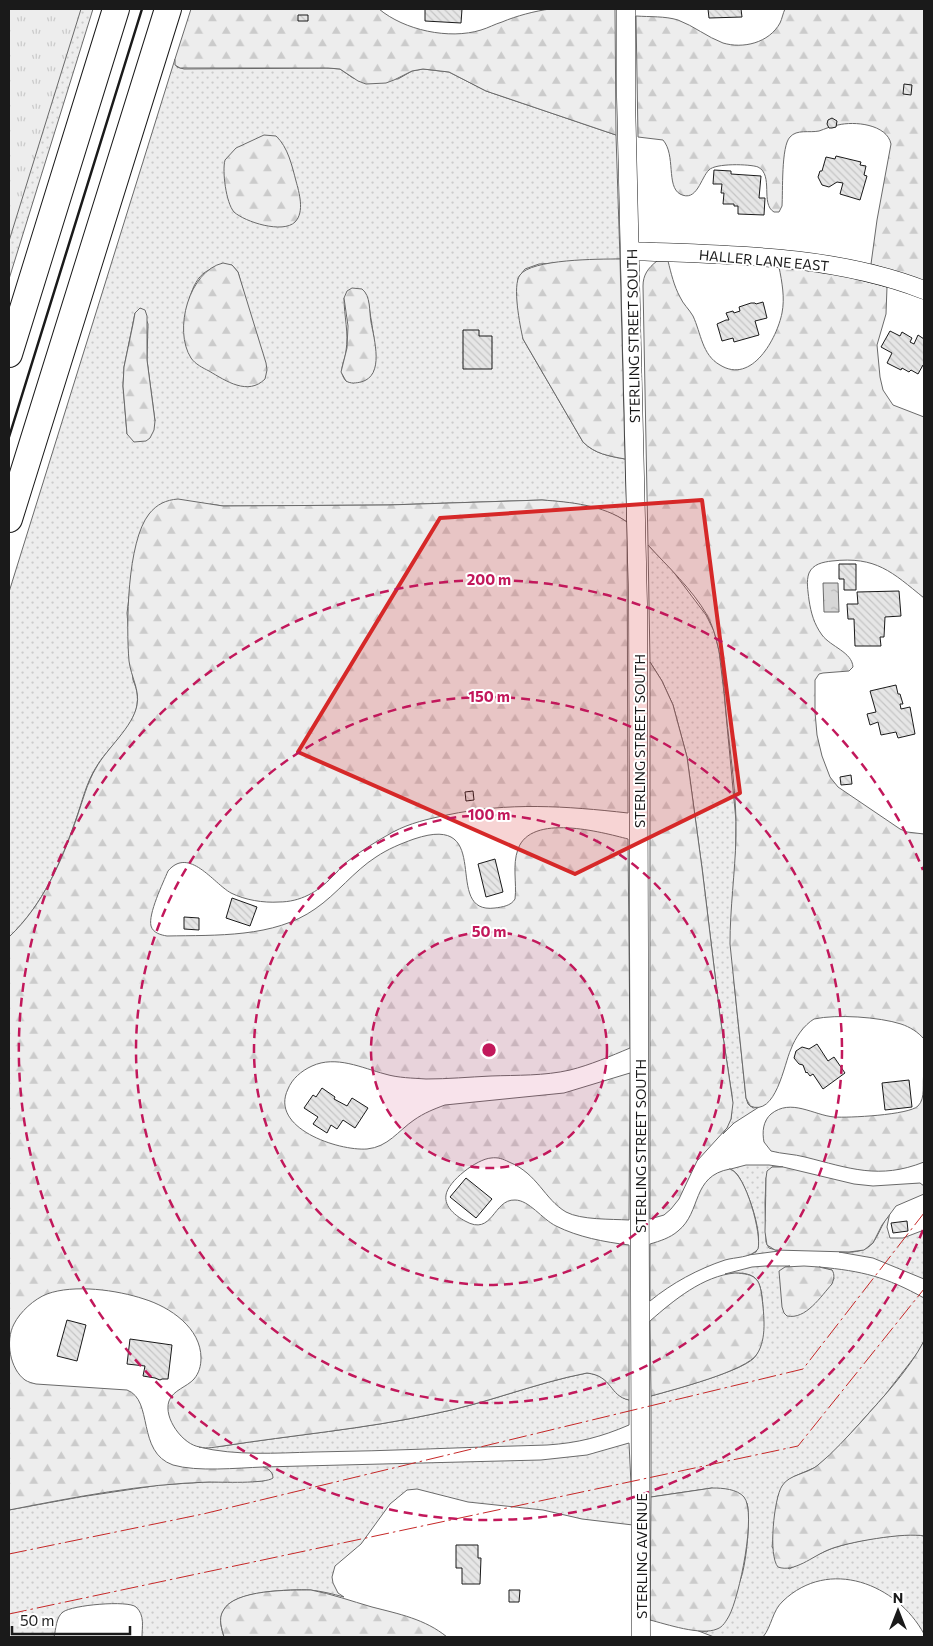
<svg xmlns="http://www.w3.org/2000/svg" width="933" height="1646" font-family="Commissioner,sans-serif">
<defs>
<pattern id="grass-dots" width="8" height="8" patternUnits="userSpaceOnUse" patternTransform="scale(1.25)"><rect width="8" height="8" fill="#ededed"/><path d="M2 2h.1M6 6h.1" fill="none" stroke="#cbcbcb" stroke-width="1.8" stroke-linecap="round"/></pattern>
<pattern id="forest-firs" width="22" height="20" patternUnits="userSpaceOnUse" patternTransform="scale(1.25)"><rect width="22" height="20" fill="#ededed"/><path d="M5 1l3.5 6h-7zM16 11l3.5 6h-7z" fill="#cbcbcb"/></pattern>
<pattern id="park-tufts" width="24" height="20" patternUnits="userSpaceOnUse" patternTransform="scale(1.25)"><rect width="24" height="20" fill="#ededed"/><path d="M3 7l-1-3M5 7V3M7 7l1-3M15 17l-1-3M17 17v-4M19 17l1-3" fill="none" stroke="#cbcbcb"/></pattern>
<pattern id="water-ripples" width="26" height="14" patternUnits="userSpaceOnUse" patternTransform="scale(1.25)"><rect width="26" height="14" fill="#d7d7d7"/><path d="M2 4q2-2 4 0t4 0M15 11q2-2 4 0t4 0" fill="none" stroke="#b8b8b8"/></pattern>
<pattern id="building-back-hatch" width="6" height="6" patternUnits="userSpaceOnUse" patternTransform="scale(1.25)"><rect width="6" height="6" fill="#e6e6e6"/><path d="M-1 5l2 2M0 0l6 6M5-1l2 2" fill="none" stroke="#c5c5c5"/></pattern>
</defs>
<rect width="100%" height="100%" fill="#fff"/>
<path fill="url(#grass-dots)" stroke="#6a6a6a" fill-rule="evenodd" d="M9,9H93L9,279Z
M175,59L177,67L184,69L328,68L340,69L353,78L398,79L412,71L423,69L449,72L486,91L616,135L620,259L539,264L525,269L518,278L523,339L583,442C595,454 609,456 625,459L627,522C606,507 567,502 542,500L388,505L223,506L210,504L134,559L127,613L133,680C138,691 139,701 135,713C127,734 106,749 95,769C86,784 82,802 76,819C61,862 43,905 9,937V592ZM232,265L238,272L249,312L185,323C187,307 191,278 209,270C215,267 225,267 232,265ZM344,298L368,300L374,338L354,383L346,381C337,371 345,362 346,351C349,333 344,316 344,298ZM140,309H142L148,324L147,360L155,421L127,434L123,386L124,367L135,313Z
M648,545L672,570L706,615L714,631L719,651L724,693L736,821L734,982L746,1098L748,1104L753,1108L759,1107L734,1123L723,1134L731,1119L732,1096L720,1016L702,868L687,757L673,705L662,681L650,662Z
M746,1165H769L783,1167H772L766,1178L765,1203L766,1242L769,1248L779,1251L748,1255L756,1252C765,1237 748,1191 739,1177C737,1173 734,1171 730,1169L727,1170Z
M890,1212L887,1227L890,1238H903L924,1230V1279L873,1258L839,1252C878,1254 872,1240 890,1212Z
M766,1266H790L785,1267L809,1309L834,1279L832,1270L819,1267C863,1271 886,1277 924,1298V1341L919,1351L885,1395L834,1452L816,1467L793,1477L778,1496L772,1547L789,1569C802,1563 814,1556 828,1550C846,1542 905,1531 924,1536V1634C897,1584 829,1557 783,1601C772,1611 772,1626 763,1637H714L696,1630L707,1632C717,1616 730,1600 739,1583C746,1570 751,1518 747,1503L712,1488L651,1497V1396C672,1390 740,1372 754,1358C765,1347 766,1292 757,1280C750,1271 735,1273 725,1274L752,1267Z
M587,1373C613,1376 609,1395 629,1400V1425C601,1437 578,1443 547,1445C469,1447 391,1451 314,1452C276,1453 236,1456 199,1447L223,1446C293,1435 364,1429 433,1414C485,1404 535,1383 587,1373Z
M629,1443L633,1525L582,1519L543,1510L468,1502L417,1489L407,1490L390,1504L361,1544L335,1566L332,1577L333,1583L338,1593L344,1597C333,1594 321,1591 310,1590C291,1589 236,1591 225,1608C218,1618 221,1627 224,1637H142C142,1627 145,1615 136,1607C128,1600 72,1605 63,1612C56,1617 56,1629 54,1637H9V1510L80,1497L160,1485L205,1482L263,1481L273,1475L269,1470L263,1467L541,1460L587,1455Z"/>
<path fill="url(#forest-firs)" stroke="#6a6a6a" d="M191,9H379C404,30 449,40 481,30C488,28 495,24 502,22C516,16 535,11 550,9C571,6 594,9 615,9L616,135L486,91L449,72L423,69L412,71L394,80L386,83L366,84L358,81L340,69L328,68H180L175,65V59Z
M785,9H924V281L871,264L877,220L891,144C887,124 854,121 838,125C831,126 825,129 819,131C809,133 797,129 790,137C781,146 783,192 782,206L779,212H774C760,204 774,175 758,167C750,164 715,163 709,170C701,177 697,203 680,194C666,186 676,155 663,140L638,137L636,16C650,17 665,16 678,20C694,26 707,37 723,43C743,49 769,43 780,23C782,19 783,13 785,9Z
M264,135L276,136C288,147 292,166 296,181C299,192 305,212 295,222C283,234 245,222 234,212C226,203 222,171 225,160L236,148Z
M620,259L625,459C609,456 595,454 583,442L523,339C520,326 512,285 520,275C531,259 599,259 620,259Z
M657,261H668C671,273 674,286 680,297C683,304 689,309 693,316C701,333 702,355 720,365C752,385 777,338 782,313C785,298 782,282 779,267L841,275L887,287L886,314L877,345L880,377L883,390L893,405L924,417V598C892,572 876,556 832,561C823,562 813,564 809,573C806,581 808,591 809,600C811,613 814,624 822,635C831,647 852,652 853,667L849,671L823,673L819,674L815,680V712L817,735L822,756L830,777L838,787L900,829L907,832L924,834V1039C918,1032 910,1027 901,1024C879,1017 837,1014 814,1019C804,1025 795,1038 791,1049C784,1064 776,1117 750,1106L746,1098L730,944C730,908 735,873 736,837C737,796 730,753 726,712C723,680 722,644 707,615C692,589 668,567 648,545L643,286C643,275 648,268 657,261Z
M223,263L232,265L238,272L266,363L267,370L265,379C248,396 226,381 209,371C203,368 195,364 191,358C173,330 189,271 223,263Z
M352,288L362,289C371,296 369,311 371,322C374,339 385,376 361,382C356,383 351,384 346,381L341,372L347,348L348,326L344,298L347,291Z
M140,308L145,310L147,316V360L155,421L154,430L150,438L146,441L134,442L127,434L123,386L124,367L133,324L135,313Z
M178,499L223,506L388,505L542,500C570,502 603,505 627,522L628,813C566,806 508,802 447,815C428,819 410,823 393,832C377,841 362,850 348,861C342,865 338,872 332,877C318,892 300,902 279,902C263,903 245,900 231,893C213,883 189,846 168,871C163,883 148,914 151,926C153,933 161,935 167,936C216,935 274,938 315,909C337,894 354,871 376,857C388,849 400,844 414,839C497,811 440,915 495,908C502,907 511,906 515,899C517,882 512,866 518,849C531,813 601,832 628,839L630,1048C611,1056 590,1065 570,1070C544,1076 517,1075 491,1076C469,1077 448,1079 426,1079C413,1078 398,1078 385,1074C362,1068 336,1055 312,1066C301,1071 292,1079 288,1089C269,1128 338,1151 367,1149C388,1147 398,1131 414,1120C424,1113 434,1109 445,1105L564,1093L630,1073L629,1220C611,1219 581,1220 566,1212C544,1199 538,1174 509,1162C503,1159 498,1157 491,1158C477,1159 448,1181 446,1195C444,1207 456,1216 465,1221C493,1237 493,1199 515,1200C529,1200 542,1219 556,1226C578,1237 604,1242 629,1245V1400C609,1396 613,1376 587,1373C535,1383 485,1404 433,1414C364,1429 293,1435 223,1446C215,1447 207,1449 200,1447C183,1445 163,1418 169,1401C173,1390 187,1387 194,1379C199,1373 201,1366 201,1358C201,1328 170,1307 144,1299C117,1290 74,1284 47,1294C34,1299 20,1312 14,1324C5,1341 10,1369 25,1380C28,1382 32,1383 36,1384L127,1390C154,1400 136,1452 173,1465C197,1472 237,1468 263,1467C268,1468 273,1472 273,1478C265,1484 221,1482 209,1482C142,1484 75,1497 9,1510V937C43,905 62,861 77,817C83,800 87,783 96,768C107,748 133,727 137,705C140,690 131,677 129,661C126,626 127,542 149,514C157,504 166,500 178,499Z
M650,662L662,681L673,705L687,757L702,868L720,1016L733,1103L731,1119L727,1128L697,1161L679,1199L671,1209L664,1215L650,1219Z
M924,1073V1162C879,1180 849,1168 805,1157C794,1154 782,1154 771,1151L764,1142C762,1132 763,1121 771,1114C791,1098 813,1115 834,1117C848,1118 909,1115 918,1106C926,1098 922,1083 924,1073Z
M772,1167H783L854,1184L873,1186L920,1183L924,1186V1194L896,1206L882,1225L873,1243L864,1250L849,1252L775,1250L767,1245L765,1232L766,1178L767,1171Z
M730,1169C746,1174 762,1235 758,1249C751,1258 735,1257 725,1260C698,1269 672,1283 650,1301V1244C660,1241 670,1238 678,1231C702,1212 691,1176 730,1169Z
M804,1266L819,1267L832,1270C835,1275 834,1278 832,1284C821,1296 806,1320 787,1316L784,1313L782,1307L779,1271L785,1267Z
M735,1273C755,1274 760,1278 762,1298C764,1315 767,1339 757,1354C747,1371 672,1390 651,1396L650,1321C674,1300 703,1276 735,1273Z
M924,1341V1536C907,1532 846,1542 828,1550C813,1556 794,1573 778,1567C768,1556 774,1498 782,1486C789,1474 808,1474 818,1465C834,1452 847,1437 861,1422C884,1396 908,1371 924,1341Z
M712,1488C723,1488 737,1489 744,1497C757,1513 739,1598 729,1616C726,1621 723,1627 717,1629C701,1636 666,1624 650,1620L651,1497Z
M311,1590C332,1594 351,1601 372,1607C399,1614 425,1619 447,1637H224C222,1629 218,1619 223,1611C233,1589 291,1590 311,1590Z"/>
<path fill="url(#park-tufts)" stroke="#6a6a6a" d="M9,9H81L9,241Z"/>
<path fill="url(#water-ripples)" stroke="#6a6a6a" d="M823,583H838L839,612H824Z"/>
<path fill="url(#building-back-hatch)" stroke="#1a1a1a" d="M425,9H462L461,23L425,21Z
M708,9H741L742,17L709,18Z
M298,15H308V21H298Z
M904,84L912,85L911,95L903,94Z
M832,118L837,121L836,127L832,128H829L827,124L828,120Z
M836,156L861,162L860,165L866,166L864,175L867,176L860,200L840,194L843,183L837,182L829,187L822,185L818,177L820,171H822L826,157L835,159Z
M714,170L731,171V174L761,176L759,198H765L764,215L738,214V206H734V204H723L724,193H721L722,184H713Z
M763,302L767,318L755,321L759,335L734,342L733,338L722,341L717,324L726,320H729L726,313L733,311L734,313L740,311L739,307L751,303H755L756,304Z
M463,330H479V336H492V369H463Z
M890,331L900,336L902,332L912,338L910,342L914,344L918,335L924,339V365H923L918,374L911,370L909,372L902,368L901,370L887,363L892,353L881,347Z
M839,564H856V590H844V579H839Z
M899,591L901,616L885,617L884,637H880L881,646H855L854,619H848L847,604H858L857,592Z
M896,685L898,694H900L903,704H900L901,709L910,707L915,734L898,738L896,732L881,735L878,722L870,725L867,714L876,712L870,691Z
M851,775L852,784L841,785L840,777Z
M473,791L474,800L466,801L465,792Z
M495,859L503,892L486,897L478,864Z
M232,898L257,907L250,926L226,918Z
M184,917L199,918V930L184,929Z
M817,1044L828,1061L834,1057L845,1073L823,1089L813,1074L810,1076L807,1072L806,1073L803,1065L799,1064L794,1058L796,1051L802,1047L809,1049Z
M909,1080L912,1107L885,1110L882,1083Z
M322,1088L335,1097L334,1099L347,1106L352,1098L368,1108L355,1128L343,1120L337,1129L331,1125L327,1133L313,1124L318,1117L304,1108L313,1095L316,1097Z
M466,1178L492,1199L476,1218L450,1197Z
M907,1221L908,1231L893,1233L891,1223Z
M67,1320L86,1325L77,1361L57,1356Z
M130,1339L172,1345L168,1379H162L160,1380L155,1378L143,1376L145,1366L127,1364Z
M456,1545H478V1558H481L480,1584H462V1568H456Z
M509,1590H520L519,1602H509Z"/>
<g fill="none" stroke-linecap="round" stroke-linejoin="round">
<g stroke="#1a1a1a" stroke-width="19">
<path id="minor" d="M626,9V97L638,604L641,1637
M630,251C728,255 831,254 924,290"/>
</g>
<g stroke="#1a1a1a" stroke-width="28">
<path id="highway" d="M9,354L116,9
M9,519L168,9"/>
</g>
<use href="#minor" stroke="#fff" stroke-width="18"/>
<use href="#highway" stroke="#fff" stroke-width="26"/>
<path stroke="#1a1a1a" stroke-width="2.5" d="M9,437L142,9"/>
<path stroke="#c62828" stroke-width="1" stroke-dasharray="18 4 2.5 4" stroke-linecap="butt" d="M9,1554L203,1514L803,1369L924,1213
M9,1614L798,1446L924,1289"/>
</g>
<path fill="#d62828" fill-opacity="0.2" stroke="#d62828" stroke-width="4" stroke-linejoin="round" d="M702,500L740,793L575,874L298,752L440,518Z"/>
<circle cx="489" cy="1050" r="118" fill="#c2185b" fill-opacity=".12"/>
<g fill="none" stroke="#c2185b" stroke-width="2.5" stroke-dasharray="9 6">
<circle cx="489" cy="1050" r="118"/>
<circle cx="489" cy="1050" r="235"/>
<circle cx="489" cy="1050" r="353"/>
<path d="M923 1230A470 470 0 1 1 923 870"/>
</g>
<g text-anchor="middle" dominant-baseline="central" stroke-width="4" stroke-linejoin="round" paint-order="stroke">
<g font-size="14" fill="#1a1a1a" stroke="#fff">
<text transform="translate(764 260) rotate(5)">HALLER LANE EAST</text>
<text transform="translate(633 336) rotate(-91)">STERLING STREET SOUTH</text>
<text transform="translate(639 741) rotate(-90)">STERLING STREET SOUTH</text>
<text transform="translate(640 1146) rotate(-90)">STERLING STREET SOUTH</text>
<text transform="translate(641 1556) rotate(-90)">STERLING AVENUE</text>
</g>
</g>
<circle cx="489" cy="1050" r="8" fill="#c2185b" stroke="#fff" stroke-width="2.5"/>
<g font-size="15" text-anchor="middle" font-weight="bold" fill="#c2185b" stroke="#fff" stroke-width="4" stroke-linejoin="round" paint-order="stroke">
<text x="489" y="585">200 m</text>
<text x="489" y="702">150 m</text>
<text x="489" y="820">100 m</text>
<text x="489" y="937">50 m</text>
</g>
<rect width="933" height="1646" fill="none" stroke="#1a1a1a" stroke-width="20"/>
<g transform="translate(898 1611)" stroke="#ffffff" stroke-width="4" paint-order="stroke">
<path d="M0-4L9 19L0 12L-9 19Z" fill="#1a1a1a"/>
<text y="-8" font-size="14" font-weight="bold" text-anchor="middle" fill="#1a1a1a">N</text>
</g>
<path d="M12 1626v8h118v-8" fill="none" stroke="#1a1a1a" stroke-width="2.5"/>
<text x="20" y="1626" font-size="15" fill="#1a1a1a" stroke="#ffffff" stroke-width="4" paint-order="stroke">50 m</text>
</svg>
